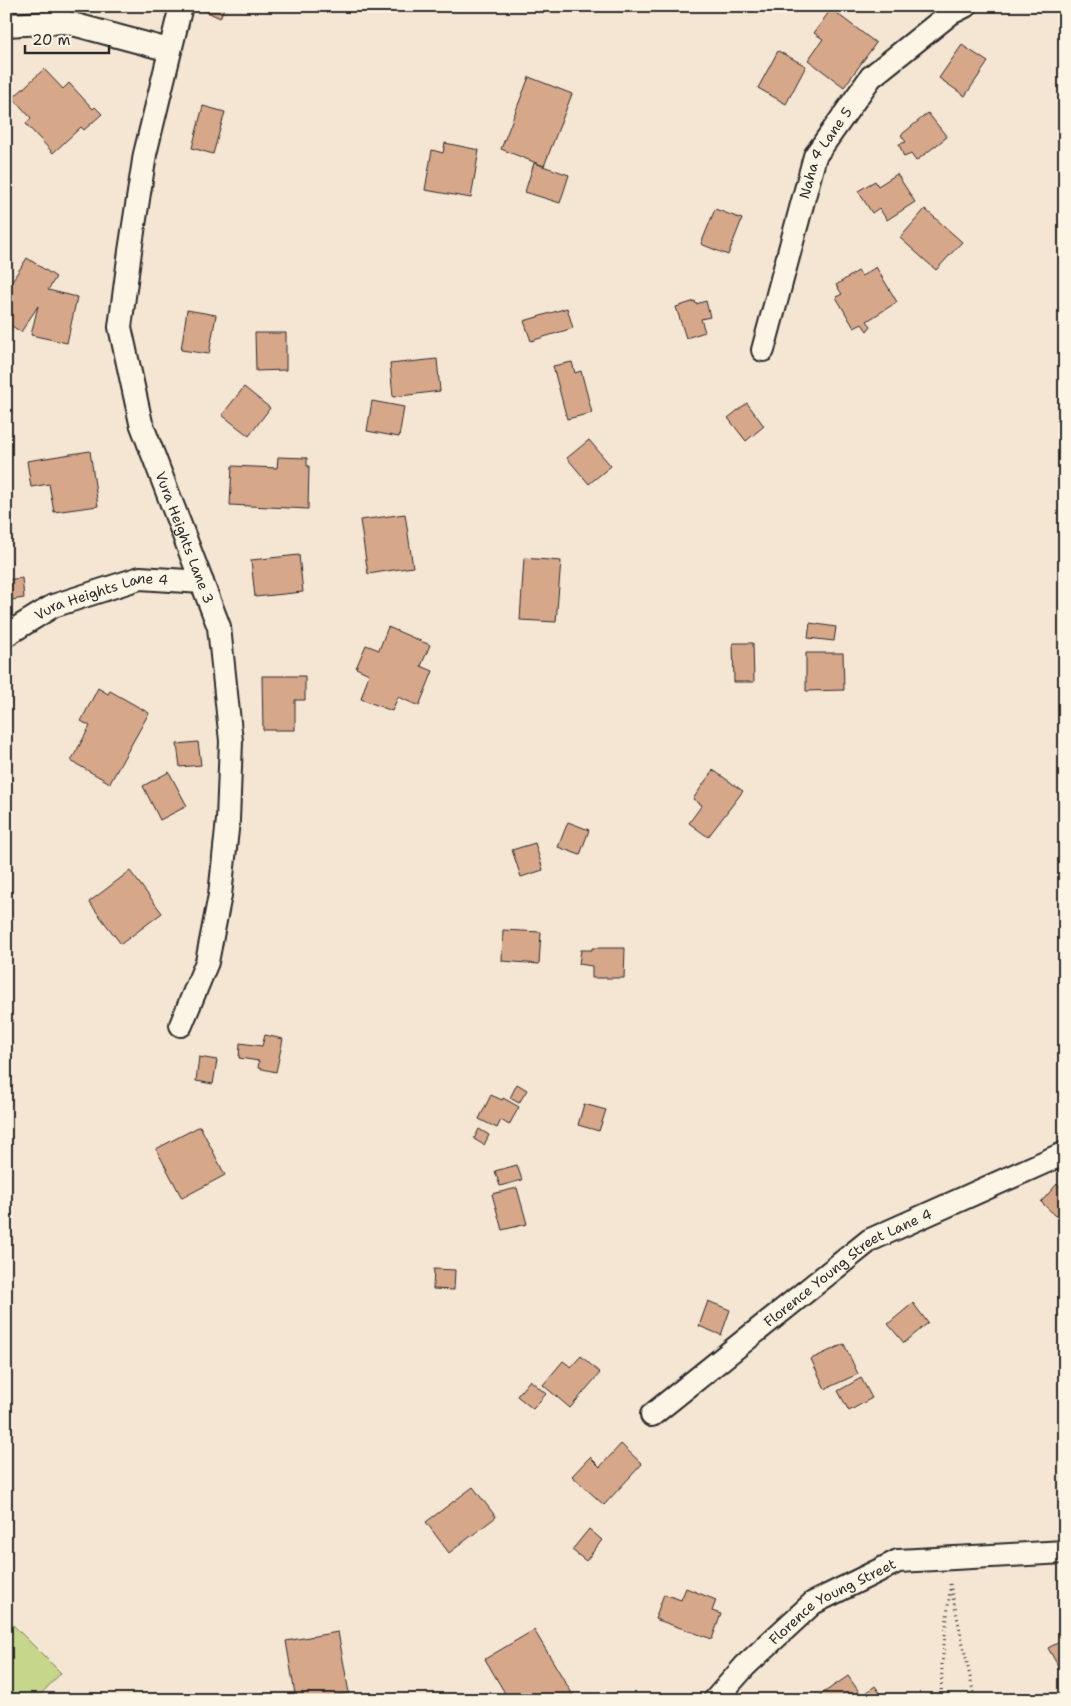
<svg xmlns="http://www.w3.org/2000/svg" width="1071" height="1706" font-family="'Shantell Sans',sans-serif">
<rect width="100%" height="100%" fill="#f5e5d3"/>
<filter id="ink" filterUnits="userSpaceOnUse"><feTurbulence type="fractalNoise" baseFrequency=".02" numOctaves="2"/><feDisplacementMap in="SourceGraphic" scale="10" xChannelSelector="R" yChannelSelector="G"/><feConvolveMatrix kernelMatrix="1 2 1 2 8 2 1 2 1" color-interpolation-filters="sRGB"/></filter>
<g filter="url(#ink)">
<path fill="#c6d68a" stroke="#78805a" d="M6,1618L61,1673L35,1700H6Z"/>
<path fill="#d7a78a" stroke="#2b2b2b" d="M205,6H225L220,18L203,10Z
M831,9L876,43L844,87L808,60L823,39L814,33Z
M962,45L988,62L965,96L939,78Z
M778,51L806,66L786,104L758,88Z
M44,69L63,89L69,83L93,109L95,107L102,114L84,130L81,127L53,153L26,124L31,118L13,98Z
M529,77L572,94L544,166L501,149Z
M203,106L225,112L213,154L192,148Z
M928,113L947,137L916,161L911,154L904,157L899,144L906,142L901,135Z
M445,143L479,150L471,198L425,190L432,150L443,153Z
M534,163L569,175L560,203L525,192Z
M897,174L915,202L887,220L879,208L872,213L858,191L875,181L878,186Z
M715,209L742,219L728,255L701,244Z
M925,209L962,242L936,270L900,238Z
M27,258L56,277L48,290L77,297L67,343L31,335L38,306L21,332L6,322V290Z
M876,267L897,302L867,321L871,326L867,331L862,324L854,328L836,297L842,294L836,285L858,271L862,276Z
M695,301L696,304L706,301L710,317L701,319L705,332L686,338L676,307Z
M567,308L573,328L531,341L524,321Z
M187,310L216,315L209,354L181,350Z
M255,333H286V370L256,371Z
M437,359L440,391L393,397L390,364Z
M572,362L575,373L581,371L592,413L567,419L553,366Z
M244,387L270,408L249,436L222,415Z
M372,401L404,407L399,437L367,431Z
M747,403L764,426L746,441L728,418Z
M589,440L611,466L589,484L567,458Z
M90,451L98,506L54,512L49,484L31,487L27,461Z
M278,457L307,458V466H309L308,509L230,505L232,466L277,468Z
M405,514L413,567L368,574L360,520Z
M299,555L303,592L255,597L251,560Z
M524,558L561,561L556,622L520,620Z
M22,578L24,598L6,601V580Z
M810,623L836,627L834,641L808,638Z
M388,627L430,645L421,666L433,671L419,706L398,697L392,711L361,699L369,674L356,668L366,645L379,650Z
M733,643H753L754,682H734Z
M806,653H843L844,690L806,691Z
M262,676H305V700H295V730H263Z
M98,688L108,694L110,691L149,713L110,783L71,761L90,726L81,721Z
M198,742L201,765L180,767L177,744Z
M713,770L743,791L708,837L689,823L702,805L693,799Z
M169,772L187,806L160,820L143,786Z
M568,822L589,830L580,855L558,847Z
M535,843L543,870L521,877L512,850Z
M130,871L162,913L121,944L89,902Z
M503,930L541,932L539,964L502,961Z
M592,948H625L624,978H592V966L579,964L581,950H592Z
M265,1035L283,1039L276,1072L258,1068L259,1061L239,1058L240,1043L262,1046Z
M199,1057L217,1060L213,1084L196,1081Z
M517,1084L527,1090L519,1103L510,1098Z
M491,1095L502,1100L503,1098L519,1107L509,1125L501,1120L497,1128L479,1119Z
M584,1104L606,1110L599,1131L578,1125Z
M200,1126L225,1175L182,1198L156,1149Z
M479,1129L489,1135L484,1145L474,1139Z
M517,1165L522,1180L500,1186L495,1171Z
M1057,1184L1065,1190V1208L1057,1217L1041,1202Z
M517,1188L527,1224L502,1230L492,1194Z
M434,1269L455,1270L454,1290L433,1289Z
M708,1301L730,1310L721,1335L699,1326Z
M913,1303L928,1323L904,1343L888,1324Z
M844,1344L858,1374L825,1389L811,1359Z
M581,1356L600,1373L570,1408L543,1385L563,1361L571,1367Z
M861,1378L872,1398L849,1411L838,1391Z
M530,1380L546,1394L533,1409L517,1396Z
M621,1444L642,1464L604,1505L572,1476L590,1457L600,1467Z
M473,1487L496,1517L449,1553L426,1522Z
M589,1529L602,1540L586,1561L572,1550Z
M686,1588L716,1600L712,1611L721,1614L712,1639L655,1619L664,1594L681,1600Z
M534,1630L576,1700H509L485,1659Z
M338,1632L349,1693L312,1700H296L286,1641Z
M1065,1639V1678L1048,1648Z
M848,1676L862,1696L875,1686L885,1700H813Z"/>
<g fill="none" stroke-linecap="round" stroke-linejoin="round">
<g stroke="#2b2b2b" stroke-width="26">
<g id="minor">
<path id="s1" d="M181,6L145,154L130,251L120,327L141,423L219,627L231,741L228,820L220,895L207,962L181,1025"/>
<path d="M6,25L65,22L169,50"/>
<path id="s2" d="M763,350L815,156L871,77L951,13L965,6"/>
<path id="s3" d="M6,635L53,606L140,578L202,582"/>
<path id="s4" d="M652,1415L870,1240L1065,1153"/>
<path id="s5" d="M715,1700L745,1666L813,1603L898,1561L1065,1552"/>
</g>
</g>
<path stroke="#2b2b2b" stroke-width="3" stroke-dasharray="1 4" stroke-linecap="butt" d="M950,1584L975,1700
M941,1700L942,1664L950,1588"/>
<use href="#minor" stroke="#fcf5e5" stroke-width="22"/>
</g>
</g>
<g text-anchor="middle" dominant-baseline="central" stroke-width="4.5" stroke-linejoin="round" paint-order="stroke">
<g font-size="14" fill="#2b2b2b" stroke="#fcf5e5">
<text stroke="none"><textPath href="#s2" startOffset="208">Naha 4 Lane 5</textPath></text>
<text stroke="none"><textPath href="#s1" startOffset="548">Vura Heights Lane 3</textPath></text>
<text stroke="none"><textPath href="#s3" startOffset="105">Vura Heights Lane 4</textPath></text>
<text stroke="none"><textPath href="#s4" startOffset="246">Florence Young Street Lane 4</textPath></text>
<text stroke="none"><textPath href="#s5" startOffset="155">Florence Young Street</textPath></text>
</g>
</g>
<rect width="1071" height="1706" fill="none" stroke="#fcf5e5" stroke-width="25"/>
<rect x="12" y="12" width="1046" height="1681" fill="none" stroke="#2b2b2b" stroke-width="2" filter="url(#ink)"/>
<path d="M25 45v8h84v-8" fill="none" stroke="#2b2b2b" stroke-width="2.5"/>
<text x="32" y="45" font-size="15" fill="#2b2b2b" stroke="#fcf5e5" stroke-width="4" paint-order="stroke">20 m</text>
</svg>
